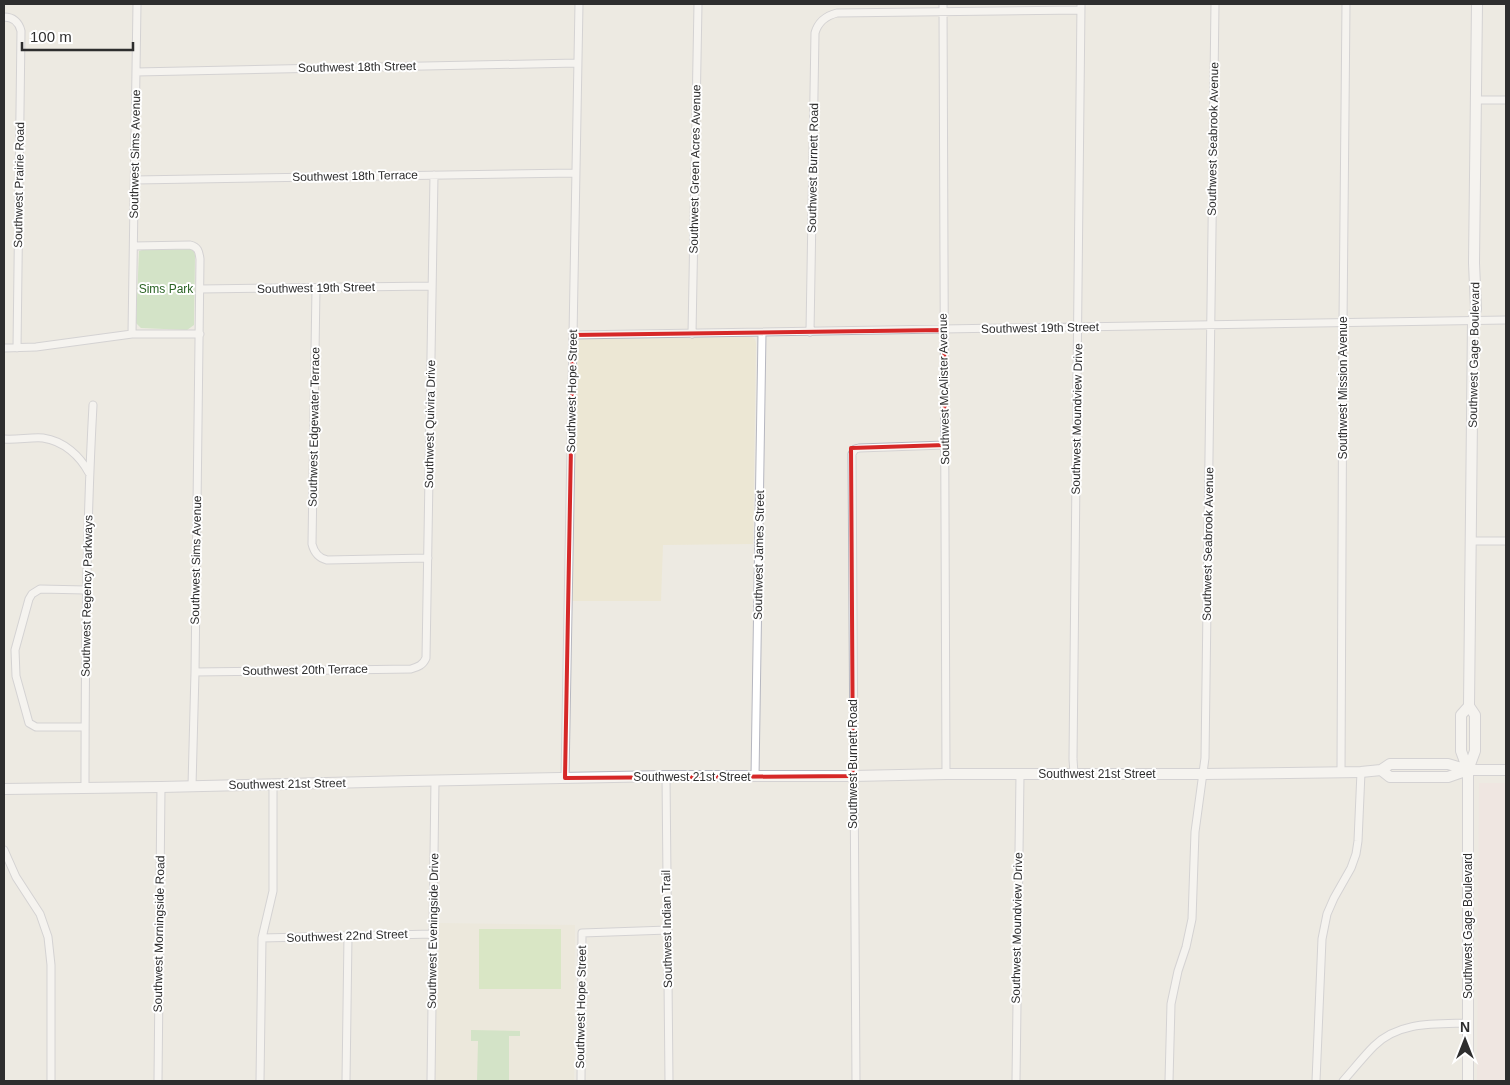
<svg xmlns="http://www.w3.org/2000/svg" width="1510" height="1085" font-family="Arial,sans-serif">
<rect width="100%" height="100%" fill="#edeae2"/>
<path fill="#ece7d4" d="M752,337L755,339L756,343L753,544L663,545L661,601H572L576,346L578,341L581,339H587Z
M437,923L575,925L574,1081H435Z"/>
<path fill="#f2e2e1" d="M1479,783H1506V1081H1477Z"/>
<path fill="#b3dca6" d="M191,249L194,251L195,255L194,325L187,330L141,328L136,323L139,251L142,250Z
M471,1030L520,1031V1036H509V1081H477L478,1041H471Z"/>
<path fill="#c1e2a3" d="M479,929H561V989H479Z"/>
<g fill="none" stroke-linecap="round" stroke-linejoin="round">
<g stroke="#b6b7c0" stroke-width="9">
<path id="minor" d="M943,4L946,774
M4,17C13,17 19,22 21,31L17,348
M136,72L577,63
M1476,100H1506
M135,180L575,173
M134,246L190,245C198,247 199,251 200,259L195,672L192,786
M316,288L312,544C314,552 318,558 327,560L428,558
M200,289L432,286
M810,332L815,33C818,22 825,16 837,13L1081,10
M132,334L137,4
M692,334L698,4
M573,335L1506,320
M4,348L36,347L132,334H200
M4,439C17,440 31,437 43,438C64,441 80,456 89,473
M1471,541H1506
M195,672L411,669C418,667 423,665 426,658L434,175
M85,727H36L29,723L16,676L15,650L29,599L32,594L40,589L86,590
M1341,772L1343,323L1346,4
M1074,774L1073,759L1081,4
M666,776L669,1081
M755,777L762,333
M565,778L579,4
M85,788C85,660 86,532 93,405
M4,850L16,877L40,914L48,937L51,965V1081
M262,938L433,934
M158,1081L161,787
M260,1081L262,938L273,891V784
M346,1081L348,936
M431,1081L435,780
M581,1081L582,933L668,930
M856,1081L852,454L855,449L859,448L945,445
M1016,1081L1020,775
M1169,1081L1171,1004L1178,971L1186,947L1192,919L1195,832L1205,758L1215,4
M1316,1081L1322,939L1327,914L1334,898L1351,868L1356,854L1358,841L1361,772
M1343,1081C1353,1070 1363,1057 1374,1046C1399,1021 1436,1024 1468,1023"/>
</g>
<g stroke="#b6b7c0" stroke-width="12">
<path id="secondary" d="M1381,770L1390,777H1448L1468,770H1506
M1468,770L1475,751V715L1469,706L1473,321L1476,309L1474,263L1477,4
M4,789L161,787L410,781L666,776H853L946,774H1204L1361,772L1381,770L1390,764H1448L1468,770
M1468,1081V770L1461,751V715L1469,706"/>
</g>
<use href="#minor" stroke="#fff" stroke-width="7"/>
<use href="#secondary" stroke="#fff" stroke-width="10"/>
</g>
<path d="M0 0H1510V1085H0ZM944,330L945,445L851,448L853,776L565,778L573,335Z" fill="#edeae2" fill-opacity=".55" fill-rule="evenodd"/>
<path fill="none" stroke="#d62828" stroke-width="4" stroke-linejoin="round" d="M944,330L945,445L851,448L853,776L565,778L573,335Z"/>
<g text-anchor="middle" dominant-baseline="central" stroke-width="4" stroke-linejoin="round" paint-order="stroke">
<g font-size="12" fill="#2e2e2e" stroke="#fff">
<text transform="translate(357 67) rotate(-1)">Southwest 18th Street</text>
<text transform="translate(1213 139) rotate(-89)">Southwest Seabrook Avenue</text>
<text transform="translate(135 154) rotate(-89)">Southwest Sims Avenue</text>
<text transform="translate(813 168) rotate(-89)">Southwest Burnett Road</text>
<text transform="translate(695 169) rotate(-89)">Southwest Green Acres Avenue</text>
<text transform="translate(355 176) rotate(-1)">Southwest 18th Terrace</text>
<text transform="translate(19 185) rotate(-89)">Southwest Prairie Road</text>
<text transform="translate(316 288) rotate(-1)">Southwest 19th Street</text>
<text transform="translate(1040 328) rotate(-1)">Southwest 19th Street</text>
<text transform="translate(1474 355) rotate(-89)">Southwest Gage Boulevard</text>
<text transform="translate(1343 388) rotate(-90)">Southwest Mission Avenue</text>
<text transform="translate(944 389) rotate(-91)">Southwest McAlister Avenue</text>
<text transform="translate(572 391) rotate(-89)">Southwest Hope Street</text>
<text transform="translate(1077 419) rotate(-89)">Southwest Moundview Drive</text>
<text transform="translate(430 424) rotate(-89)">Southwest Quivira Drive</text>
<text transform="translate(314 427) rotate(-89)">Southwest Edgewater Terrace</text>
<text transform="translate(1208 544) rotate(-89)">Southwest Seabrook Avenue</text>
<text transform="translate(759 555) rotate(-89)">Southwest James Street</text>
<text transform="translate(196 560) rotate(-89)">Southwest Sims Avenue</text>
<text transform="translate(87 596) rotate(-89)">Southwest Regency Parkways</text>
<text transform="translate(305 670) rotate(-1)">Southwest 20th Terrace</text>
<text transform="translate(853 764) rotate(-90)">Southwest Burnett Road</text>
<text x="1097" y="774">Southwest 21st Street</text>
<text x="692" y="777">Southwest 21st Street</text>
<text transform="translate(287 784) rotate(-1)">Southwest 21st Street</text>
<text transform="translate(1468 926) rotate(-90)">Southwest Gage Boulevard</text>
<text transform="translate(1017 928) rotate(-89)">Southwest Moundview Drive</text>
<text transform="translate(667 929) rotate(-91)">Southwest Indian Trail</text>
<text transform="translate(433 931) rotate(-89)">Southwest Eveningside Drive</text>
<text transform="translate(159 934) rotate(-89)">Southwest Morningside Road</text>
<text transform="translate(347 936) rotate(-2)">Southwest 22nd Street</text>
<text transform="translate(581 1007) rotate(-89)">Southwest Hope Street</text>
</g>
<g font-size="12" fill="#2b6425" stroke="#fff">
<text x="166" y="289">Sims Park</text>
</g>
</g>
<rect width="1510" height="1085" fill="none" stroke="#2e2e2e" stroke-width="10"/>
<g transform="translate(1465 1040)" stroke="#ffffff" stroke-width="4" paint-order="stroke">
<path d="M0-4L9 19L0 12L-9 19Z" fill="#2e2e2e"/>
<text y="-8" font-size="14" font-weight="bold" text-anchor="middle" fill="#2e2e2e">N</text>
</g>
<path d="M22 42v8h111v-8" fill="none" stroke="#2e2e2e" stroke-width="2.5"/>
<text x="30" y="42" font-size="15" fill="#2e2e2e" stroke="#ffffff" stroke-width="4" paint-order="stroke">100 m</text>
</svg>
